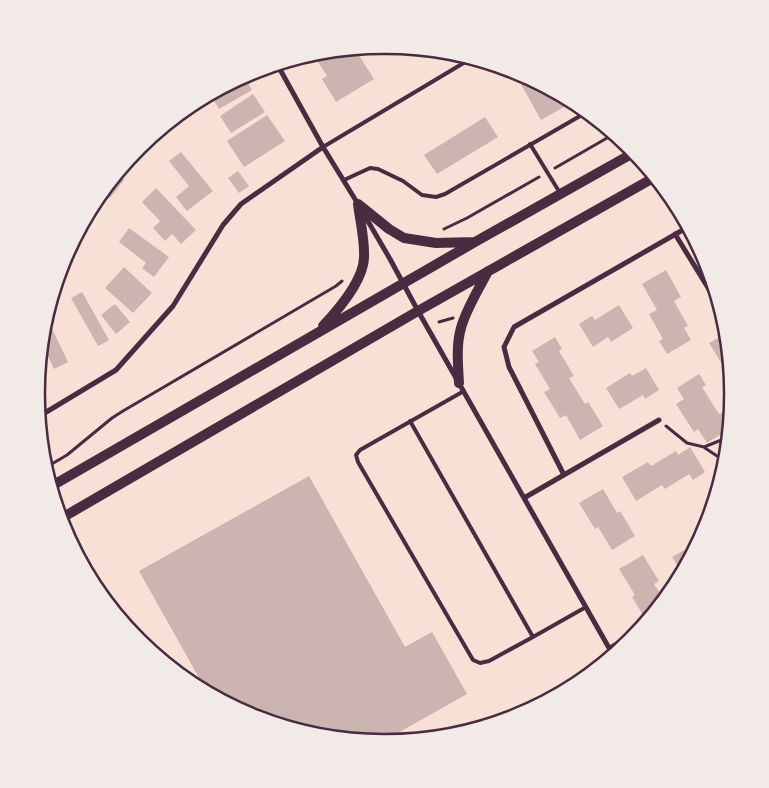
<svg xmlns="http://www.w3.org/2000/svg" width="769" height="788" font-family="'Crimson Pro',serif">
<rect width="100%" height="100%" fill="#f7e1d7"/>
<path fill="#ccb4b1" d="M355,49L374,79L336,102L322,79L327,76L313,54Z
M244,76L252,90L219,109L210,94Z
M524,76L560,95L573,102L541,120L518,79Z
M253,94L265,112L231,133L220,116Z
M267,115L285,141L244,167L227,141Z
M485,117L498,137L437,174L424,155Z
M181,152L213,191L187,211L176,197L189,186L169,161Z
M238,171L249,186L239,193L228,178Z
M116,175L124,180L110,198L102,192Z
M156,188L196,230L181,244L172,234L165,241L153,228L160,221L142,202Z
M129,228L169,257L154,277L142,268L146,263L119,242Z
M124,267L152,293L133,313L105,288Z
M666,270L681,297L674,301L688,326L684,328L691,340L667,354L659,341L663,339L649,314L657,310L642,284Z
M82,292L109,340L98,346L71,298Z
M115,304L130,322L116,334L101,315Z
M619,305L633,328L611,342L608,337L593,347L579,324L592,316L595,320Z
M46,316L68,362L54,369L41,341L43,326Z
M726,330L729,360L722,364L709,343L720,337L718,335Z
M555,337L562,349L559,351L574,376L569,378L585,404L588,402L603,426L580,440L566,415L560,418L544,392L550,389L535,364L539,362L532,351Z
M40,359L47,374L38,378V376Z
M646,368L659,390L645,399L643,395L619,409L606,388L630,373L632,376Z
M699,374L706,385L702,387L719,414L723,412L730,423L729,429L707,443L698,429L694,432L676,404L684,399L677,388Z
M690,447L705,472L693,480L689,474L665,489L662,485L636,501L622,477L648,462L651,466L676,451L678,455Z
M309,476L405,647L432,632L467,694L382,742L316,735L251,716L207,692L139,571Z
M603,489L617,513L620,511L635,536L612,550L598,527L595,529L579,503Z
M705,530L702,535L682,573L672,557L698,542L694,536Z
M643,555L659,581L654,584L664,599L649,618L646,620L632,597L635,595L619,569Z"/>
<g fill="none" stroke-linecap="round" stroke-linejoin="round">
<path stroke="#4a2c40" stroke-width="3" d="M555,168L614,134
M444,229L467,218L539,177
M439,322L453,318
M666,426L687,443L704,447L729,437
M705,448L726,462
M45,468L67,455L112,418L123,411L336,286L342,281
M66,529L105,599"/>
<path stroke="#4a2c40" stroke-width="4" d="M530,144L560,193
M323,147L472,58
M344,180L370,168L378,169L403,181L422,195L436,197L445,194L587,112
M464,391L360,450L356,455L358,462L473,660L480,663L489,661L533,637L586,607
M410,421L533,637
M448,736C456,731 464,723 473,729"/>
<path stroke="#4a2c40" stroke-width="5" d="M277,64L323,147L358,204
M362,211L390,259L418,311L524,498L613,655
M675,234L710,291
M38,414H43L116,370L173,306L223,225L241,204L323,147
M564,475L509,367L504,347L514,327L688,227
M524,498L659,420
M610,648L638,632"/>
<path stroke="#4a2c40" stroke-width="10" d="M358,204L389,229L404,238L436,243L474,242
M323,326C338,310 363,281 364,258C365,240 360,221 358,204
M459,383C458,365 456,345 461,328C466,309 479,289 488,271
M50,487L475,242L635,152
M60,519L418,311L655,177"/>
</g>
<path d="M0 0H769V788H0ZM384 54H385A339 339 0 0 1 724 393V395A339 339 0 0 1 385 734H384A339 339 0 0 1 45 395V393A339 339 0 0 1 384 54Z" fill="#f1eae7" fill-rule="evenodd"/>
<path fill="none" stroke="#4a2c40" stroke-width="2.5" d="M384 54H385A339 339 0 0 1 724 393V395A339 339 0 0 1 385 734H384A339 339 0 0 1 45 395V393A339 339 0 0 1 384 54Z"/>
</svg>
